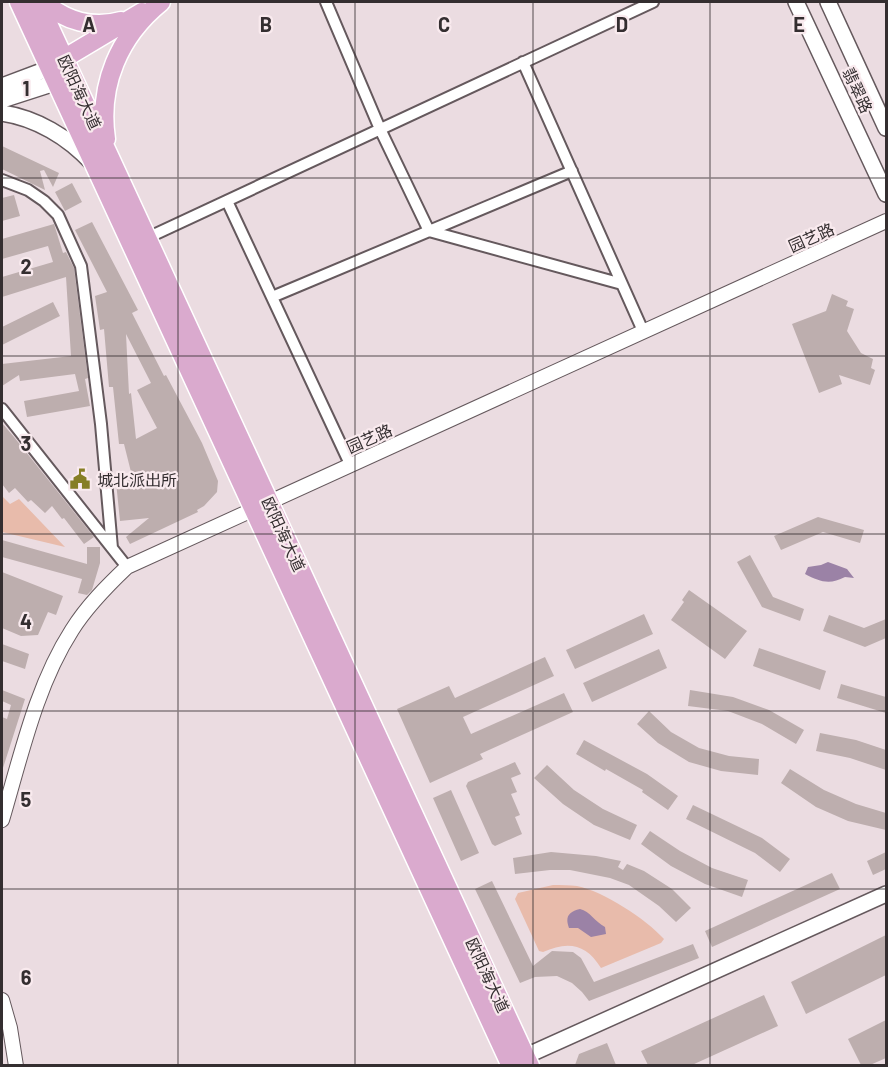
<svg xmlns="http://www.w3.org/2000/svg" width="888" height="1067" font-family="Barlow,'Noto Sans SC',sans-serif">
<rect width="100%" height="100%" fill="#ebdce1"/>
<path fill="#e8bbab" d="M2,496L10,504L19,499L65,547L2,532Z
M553,885C561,885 570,885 577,886C603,891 646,919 664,939L661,943L601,968C586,943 567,941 543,952L539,951L515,899L518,893Z"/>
<path fill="#9b82a6" d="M828,562L847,569L854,578L845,577C830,585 820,582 805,574L808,567L821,565Z
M580,909C590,911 595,922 605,927L606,934L591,937L578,928H569C565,917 568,912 580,909Z"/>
<path fill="#bdaeae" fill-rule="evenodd" d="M2,146L59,173L53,187L44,170L40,171L45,190L2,169Z
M72,183L82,202L65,211L55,192Z
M14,195L20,216L2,221V198Z
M92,222L138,310L132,313L164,376L166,375L202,443L218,481L217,492L204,506L197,510L198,512L130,544L126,537L149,518L120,521L116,482L133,480L124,444H119L113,387H109L104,329L100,330L95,296L107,292L75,230ZM126,334L151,383L137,390L157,428L136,439L131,393L129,394Z
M54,224L63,253L66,252L74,268L88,378L85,379L90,406L27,417L24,401L79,391L75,374L20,381L19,375L2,386V364L71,356L66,277L2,297V277L53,262L48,246L2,259V239Z
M832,294L848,301L846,306L854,309L847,331L861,353L873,359L871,368L875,370L870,385L839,375L842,384L819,393L792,324L826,311Z
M53,302L60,316L2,345V327Z
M2,423L14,437L94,537L84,544L64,518L62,519L52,506L45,513L31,500L28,502L15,488L9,493L2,484Z
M818,517L864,530L860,543L823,532L781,550L774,536Z
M2,540L87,564V547H100V563L92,590L87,595L78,593L82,579L2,557Z
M750,555L773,597L804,609L800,621L762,607L737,562Z
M2,572L63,596L56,615L48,612L38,635L21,636L2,628Z
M689,590L747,631L725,659L671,620L684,602L682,600Z
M644,614L653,634L575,669L566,650Z
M829,615L864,628L886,619V638L865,647L823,631Z
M2,644L29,654L25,669L2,661Z
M759,648L826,671L820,690L753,666Z
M659,649L667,668L592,702L583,683Z
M545,657L554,676L463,717L471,734L564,693L573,712L480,754L483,759L430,783L397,709L449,686L455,698Z
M841,684L886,697V713L837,698Z
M2,690L25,699L3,768H2V717L7,719L11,705L2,701Z
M690,690L733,697L769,710L804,730L796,744L762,724L728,711L688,706Z
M649,711L671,732L699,748L729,756L759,759L758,775L721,771L689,762L658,743L637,724Z
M820,733L856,740L886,750V770L850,758L816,751Z
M584,740L647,774L678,796L668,810L642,792L643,790L606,769L605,771L576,754Z
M515,762L521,774L511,778L517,792L511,794L520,815L515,817L522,834L495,846L492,844L466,786L468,782Z
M547,765L574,790L603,809L637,825L630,840L594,825L563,804L534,778Z
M790,769L824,790L856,804L886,813V830L848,821L816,807L781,783Z
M451,790L479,853L461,861L433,798Z
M693,805L762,838L790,859L780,872L755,853L686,819Z
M650,831L680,851L712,868L748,880L742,897L705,884L671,866L641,844Z
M551,852L596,856L621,861L618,867L623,870L627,864L644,871L672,889L691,908L676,922L659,906L629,885L610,878L570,870H550L515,874L513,858Z
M886,852V869L873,875L867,861Z
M832,873L840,889L712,947L705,931Z
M492,881L533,966L552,951L573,952L581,958L594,982L693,944L699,958L589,1001L582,992L572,983L557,976L535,977L520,983L475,889Z
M886,935V975L806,1014L791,982Z
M764,995L778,1026L692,1065H648L641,1051Z
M886,1020V1058L870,1065H861L848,1039Z
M607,1043L616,1065H575L579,1054Z"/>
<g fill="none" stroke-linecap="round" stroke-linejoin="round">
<g stroke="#65595d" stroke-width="14">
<path id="minor" d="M326,2L380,129L429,231L622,284
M523,62L643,331
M2,180L28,190L44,201L58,215L81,266L101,424L112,548
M227,201L350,464
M147,238L653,2
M272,297L572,171
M2,409L127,567"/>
</g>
<g stroke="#65595d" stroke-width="16">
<path id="tertiary" d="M2,820C21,756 36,686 72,630C87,606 107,586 127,567L886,221
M2,1000L10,1028L16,1066"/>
</g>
<g stroke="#65595d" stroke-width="18">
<path id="secondary" d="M796,2L886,194
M828,2L886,128
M2,86L50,68
M2,100L67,79
M2,113C36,118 68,137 92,163
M517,1060L886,894"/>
</g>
<g stroke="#fff" stroke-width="21">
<path id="primary" d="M19,2L511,1066
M38,2L530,1066
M44,2C65,21 93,29 121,21
M55,64L142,12
M106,139C98,85 119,36 161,2"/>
</g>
<use href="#minor" stroke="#fff" stroke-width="10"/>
<use href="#tertiary" stroke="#fff" stroke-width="14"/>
<use href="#secondary" stroke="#fff" stroke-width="15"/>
<use href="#primary" stroke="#daaace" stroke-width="18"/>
</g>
<path fill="none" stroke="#342e30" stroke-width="1.5" stroke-opacity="0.55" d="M178,2V1066M355,2V1066M533,2V1066M710,2V1066M2,178H886M2,356H886M2,534H886M2,711H886M2,889H886"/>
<defs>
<g id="civic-bare" transform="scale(1.62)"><path d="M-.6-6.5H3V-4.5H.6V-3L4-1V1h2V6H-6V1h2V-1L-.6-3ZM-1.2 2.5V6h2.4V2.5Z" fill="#867e25" stroke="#f9eaee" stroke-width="2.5" paint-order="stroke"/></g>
</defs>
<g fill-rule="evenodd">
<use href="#civic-bare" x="80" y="479"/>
</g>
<g text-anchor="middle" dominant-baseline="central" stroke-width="4.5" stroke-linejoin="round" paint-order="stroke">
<g font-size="16" fill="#342e30" stroke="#f9eaee">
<text transform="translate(858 90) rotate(65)">翡翠路</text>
<text transform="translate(80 92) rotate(65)">欧阳海大道</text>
<text transform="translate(811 237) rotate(-24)">园艺路</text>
<text transform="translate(369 438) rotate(-24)">园艺路</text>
<text transform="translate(284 534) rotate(65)">欧阳海大道</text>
<text transform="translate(488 975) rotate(65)">欧阳海大道</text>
</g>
<g font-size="16" fill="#342e30" stroke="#f9eaee" text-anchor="start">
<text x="97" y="479">城北派出所</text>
</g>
</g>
<g font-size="20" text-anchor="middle" font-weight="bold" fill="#342e30" stroke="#f9eaee" stroke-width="4.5" stroke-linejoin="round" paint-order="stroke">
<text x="89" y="32">A</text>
<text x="266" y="32">B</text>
<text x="444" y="32">C</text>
<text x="622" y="32">D</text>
<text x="799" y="32">E</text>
<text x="26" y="96">1</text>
<text x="26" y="274">2</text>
<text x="26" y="451">3</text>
<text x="26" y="629">4</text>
<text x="26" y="807">5</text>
<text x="26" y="985">6</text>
</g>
<rect width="888" height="1067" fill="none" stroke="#342e30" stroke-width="6"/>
</svg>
